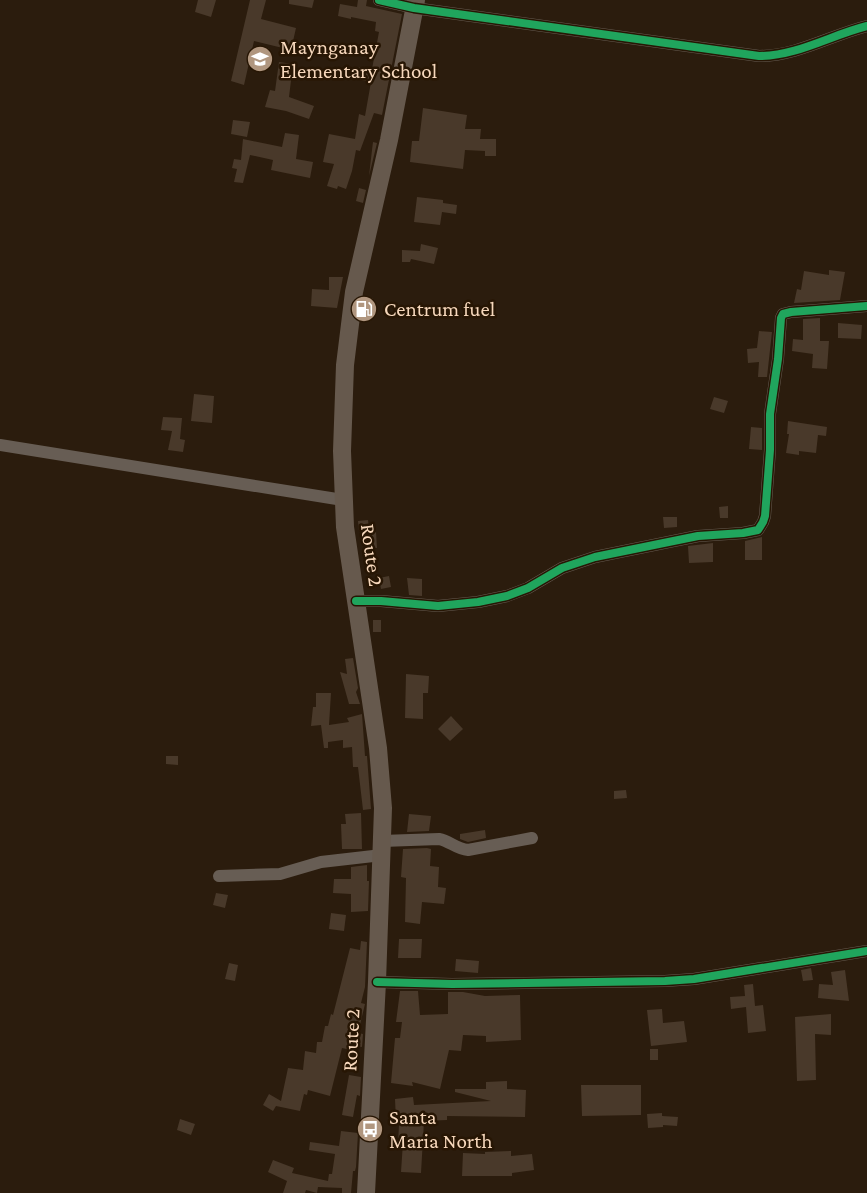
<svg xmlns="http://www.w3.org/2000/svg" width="867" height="1193" font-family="'Crimson Pro',serif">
<rect width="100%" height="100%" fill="#2b1c0d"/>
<path fill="#49392a" d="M198,0H216L211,17L195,12Z
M250,0H266L261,19L296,28L291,50L254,41L244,85L231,81Z
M289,0H314L312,8L289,4Z
M358,0H367L366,6L402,14L382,115L374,113L360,151L356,150L352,171L346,189L338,186L337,189L327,186L334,164L323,162L329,134L355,139L359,114L365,116L371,82L356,79L359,67L372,69L379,32L375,31L376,22L351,17V19L338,16L340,4L357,7Z
M279,62L293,64L289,97L314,106L309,119L286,111L265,107L270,90L275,91Z
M423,108L467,115L465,129H481L480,139H496V156H485V151L465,150L463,169L410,162L412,141H419Z
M233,120L250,122L247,137L231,134Z
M285,133L299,135L296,159L313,162L310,178L271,170L273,160L250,155L243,183L234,182L237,169L232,168L234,159L241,160L243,139L282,147Z
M373,142L377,143L369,176L372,150Z
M359,188L366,190L363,203L356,201Z
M417,197L443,200V203L457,205L456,214L442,212L440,225L414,222Z
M421,244L438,248L434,264L411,259L410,262H402V250L420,251Z
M829,270L845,272L840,300L794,303L797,289L801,290L804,271L829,275Z
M329,277H343L337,308L311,306L312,289L329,290Z
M820,318V341H829L827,369L812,368L813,354L792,351L793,339L803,340V319Z
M838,323L862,325L861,339L838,338Z
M759,331L772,332L767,377H758L759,362L748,363L747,349L757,348Z
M194,394L214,396L212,423L191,421Z
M714,397L728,401L724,413L710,409Z
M163,417L182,418L180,439L185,440L183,452L168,450L172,431L161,430Z
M788,421L827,427L826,436L818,435L816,453L799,451V455L786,453L789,434H787Z
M751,427L762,428V450L749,449Z
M728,506V518H720L719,507Z
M663,517H677V527L664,528Z
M368,520L369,529L359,531L358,521Z
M376,532L377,548L365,549L364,533Z
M762,537V560H745V541Z
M713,543V562L689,563L688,546Z
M389,576L391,587L381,589L379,578Z
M407,578L422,579V596L409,595Z
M373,620H381V632H373Z
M353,658L358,688L356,692L360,704H349L340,672L347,674L345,659Z
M406,674L429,676L428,693H423V719L405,718Z
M316,693H331L329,725L349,722L347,718L362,714L365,756H367L371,809L363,810L358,767H353L352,747L343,748V740L328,742V748H324L321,725L311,726L313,707H316Z
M451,716L463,729L450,741L438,729Z
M166,756H178V765L166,764Z
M626,790L627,798L614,799V791Z
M361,813L362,849H342L341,824H346L345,814Z
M409,814L431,816L429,831L407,832Z
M485,830L486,838L468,842L460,839V834Z
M427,848L431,849L430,866L439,867L438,887L446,888L444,904L422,902L420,924L405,922L406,878L401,877L403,849Z
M367,865V881H369L368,911L351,912V894L333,893L334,879H351V867Z
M216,893L228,895L225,908L213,905Z
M331,913L346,915L344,931L329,929Z
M399,939H422L421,958H398Z
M361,941L367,942L365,987L361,1003L365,1004L358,1033L363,1034L362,1047L352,1045L351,1050L342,1048L330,1096L308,1090L307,1095L304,1094L300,1111L276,1106L273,1111L263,1105L269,1094L281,1101L288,1068L303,1070L305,1051L316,1053L317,1042H322L325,1026H328L331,1014L333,1015L350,948L360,950Z
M456,959L479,961L478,973L455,971Z
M229,963L238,965L235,981L225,979Z
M811,968L813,980L803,981L801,970Z
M845,970L849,1001L818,998L819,984L833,985L831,972Z
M753,984L755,1006L763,1005L766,1031L748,1033L746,1007L731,1009L730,997L745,996L744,985Z
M400,991H418L420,1015L448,1014V992H463L485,996L520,995L521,1040L486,1042V1036L463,1035L461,1051L449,1050L440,1089L412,1082L413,1086L391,1083L395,1038H400L402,1022H396Z
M662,1009L663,1023L684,1021L687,1042L651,1046L647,1010Z
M831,1014V1035L815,1034L816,1080L797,1081L795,1017Z
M650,1049H658V1060H650Z
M349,1075L361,1077L360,1096L357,1095L353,1117L342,1115Z
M507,1081V1089L526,1090L525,1117L447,1116V1120L424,1121L421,1173L401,1172L403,1142L398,1143L399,1125L396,1121L395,1099L413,1097L414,1105L491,1101L455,1092V1089H486V1082Z
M581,1085H641V1115L582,1116Z
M662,1113V1116L678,1117L677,1126L663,1125V1127L648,1128L647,1114Z
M180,1119L195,1124L191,1135L177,1130Z
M341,1131L358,1133L356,1167L355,1171H353L351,1193H342V1188L318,1187L317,1193L306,1190L305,1193H283L287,1181L268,1172L273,1160L294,1168L292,1173L328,1181L329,1174H332L335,1154L309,1150L310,1142L339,1146Z
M511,1151V1156L532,1154L534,1170L512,1173V1176H462L463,1153L485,1154V1152Z"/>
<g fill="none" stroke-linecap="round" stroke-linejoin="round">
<path stroke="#675d54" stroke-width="12" d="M379,0L414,8L759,56C797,56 831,35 867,26
M0,445L343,500
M356,601H381L438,606L478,602L507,596L528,588L562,568L595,557L698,536L743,533L758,530L763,522L765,516L770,450V414L778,359L781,318L783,314L791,312L867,306
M382,841L439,839C450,841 456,849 468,850L532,838
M219,876L280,874L321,862L382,855
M377,982L452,984L665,981L694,979L867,951"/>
<path stroke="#66594d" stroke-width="18" d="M366,1193L377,982L383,808L378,748L345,527L342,451L345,365L354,292L389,140L416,0"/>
<g stroke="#271604" stroke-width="11">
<path id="cycleway" d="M379,0L414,8L759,56C797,56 831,35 867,26
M356,601H381L438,606L478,602L507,596L528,588L562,568L595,557L698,536L743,533L758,530L763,522L765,516L770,450V414L778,359L781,318L783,314L791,312L867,306
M377,982L452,984L665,981L694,979L867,951"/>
</g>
<use href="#cycleway" stroke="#20a55d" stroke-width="8"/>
</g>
<defs>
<g id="school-disc" transform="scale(1.35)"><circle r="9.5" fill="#b0967f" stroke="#271604"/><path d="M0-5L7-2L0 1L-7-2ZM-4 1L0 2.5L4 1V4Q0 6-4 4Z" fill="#fff"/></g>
<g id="fuel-disc" transform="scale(1.35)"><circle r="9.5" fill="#b0967f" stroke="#271604"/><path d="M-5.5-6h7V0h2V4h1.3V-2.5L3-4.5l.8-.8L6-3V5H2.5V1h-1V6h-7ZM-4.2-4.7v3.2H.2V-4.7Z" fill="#fff"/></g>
<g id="bus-disc" transform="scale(1.35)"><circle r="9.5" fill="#b0967f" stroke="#271604"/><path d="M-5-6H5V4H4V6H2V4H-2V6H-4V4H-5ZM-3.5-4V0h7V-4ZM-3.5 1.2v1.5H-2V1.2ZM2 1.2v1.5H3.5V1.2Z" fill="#fff"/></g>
</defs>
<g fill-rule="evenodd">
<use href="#school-disc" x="260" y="59"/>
<use href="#fuel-disc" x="364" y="309"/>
<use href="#bus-disc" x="370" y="1129"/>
</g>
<g text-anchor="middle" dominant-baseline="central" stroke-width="5" stroke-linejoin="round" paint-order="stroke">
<g font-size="21" fill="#f7d8bc" stroke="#271604" text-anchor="start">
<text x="280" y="47">Maynganay<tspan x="280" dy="24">Elementary School</tspan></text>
<text x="384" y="309">Centrum fuel</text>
<text x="389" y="1117">Santa<tspan x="389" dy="24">Maria North</tspan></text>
</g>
<g font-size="21" fill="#f7d8bc" stroke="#271604">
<text transform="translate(372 555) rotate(82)">Route 2</text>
<text transform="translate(351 1040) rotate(-87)">Route 2</text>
</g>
</g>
</svg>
